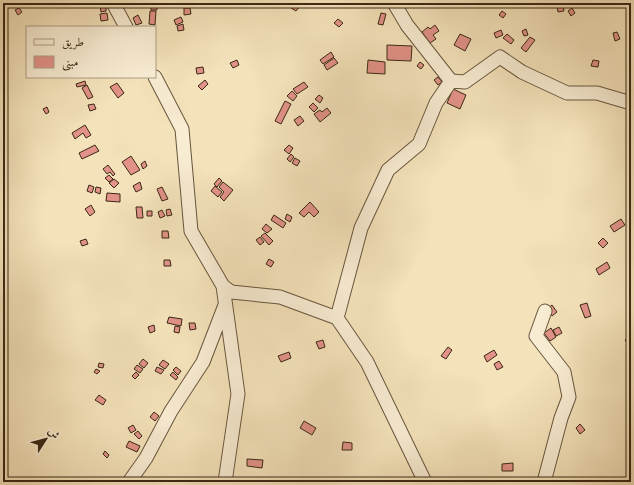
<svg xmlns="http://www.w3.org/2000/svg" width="634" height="485" font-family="'IM FELL DW Pica',Amiri,serif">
<rect width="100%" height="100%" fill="#f4e2ba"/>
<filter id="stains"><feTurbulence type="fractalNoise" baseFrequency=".005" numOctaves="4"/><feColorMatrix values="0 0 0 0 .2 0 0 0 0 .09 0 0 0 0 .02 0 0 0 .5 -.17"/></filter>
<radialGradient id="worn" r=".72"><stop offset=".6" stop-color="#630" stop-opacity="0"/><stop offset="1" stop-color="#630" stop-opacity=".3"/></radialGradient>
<path fill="#e29288" stroke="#3a2814" d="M127,3H135L136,5L130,8Z
M281,3H289L285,7Z
M295,3H298L301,5L296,11L291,8Z
M151,4H157V10H151Z
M563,5L564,11L558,12L557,6Z
M100,6H106V11L101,12Z
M19,8L22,12L18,15L15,10Z
M184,8H190L191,14L184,15Z
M572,8L575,13L571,16L568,11Z
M150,11H156L155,25L149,24Z
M502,11L506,14L503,18L499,15Z
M107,13L108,20L101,21L100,14Z
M381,13L386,14L383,25L378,24Z
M138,15L142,23L136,25L133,18Z
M181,17L183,22L176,25L174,20Z
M338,19L343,23L339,27L334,23Z
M183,24L184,30L178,31L177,26Z
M435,25L439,31L433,35L436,39L430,43L422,32L428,27L430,29Z
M526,29L528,35L524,36L522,31Z
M501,30L503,35L496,38L494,33Z
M617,32L620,39L615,41L613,33Z
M460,34L471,39L465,51L454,45Z
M507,34L514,40L511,44L503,38Z
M530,37L535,40L526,52L521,48Z
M387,45L412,46L411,61L387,60Z
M331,52L334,57L323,64L320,60Z
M334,58L338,63L327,70L324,65Z
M237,60L239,65L233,68L230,63Z
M368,60L385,62V74L367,73Z
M593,60L599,61L598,67L591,66Z
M420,62L424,65L421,69L417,66Z
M203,67L204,73L197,74L196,68Z
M438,77L442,82L438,85L434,80Z
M205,80L208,84L202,90L198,86Z
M85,81L86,85L77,87L76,84Z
M304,82L308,87L297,94L293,89Z
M117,83L124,93L118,98L110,87Z
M87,85L93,97L88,99L82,88Z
M453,89L466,95L460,109L447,103Z
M292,91L297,96L293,101L287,96Z
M319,95L323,98L320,103L315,99Z
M285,101L291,104L281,124L275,121Z
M313,103L318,108L314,112L309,107Z
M94,104L96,109L90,111L88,105Z
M47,107L49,112L46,114L43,109Z
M327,108L331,113L320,122L314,114L320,110L322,112Z
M300,116L304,121L298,126L294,120Z
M85,125L91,135L86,138L83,133L75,139L72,133Z
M95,145L99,151L82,159L79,153Z
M289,145L293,148L289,154L284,150Z
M291,154L294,157L290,162L287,159Z
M131,156L140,170L131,175L122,162Z
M295,158L300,161L297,166L292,163Z
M145,161L147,166L143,169L141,164Z
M108,165L115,174L113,176L110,172L107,174L103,169Z
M109,175L113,179L109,182L105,178Z
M219,178L222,181L217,187L214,184Z
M114,179L119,183L114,188L109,183Z
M140,182L142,189L136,192L133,186Z
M223,182L233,190L224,201L220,197L224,192L219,187Z
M89,185L94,187L92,193L87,191Z
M215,186L222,192L218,197L211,191Z
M96,187L101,188L100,194L95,192Z
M162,187L168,199L162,201L157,189Z
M107,193L120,194V202L106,201Z
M310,202L319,212L314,217L309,212L304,217L299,213Z
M91,205L95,212L90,216L85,209Z
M136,207H142L143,218H137Z
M170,209L172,215L167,216L166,210Z
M162,210L165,216L160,218L158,212Z
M147,211H152V216H147Z
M287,214L292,217L290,222L285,219Z
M274,215L286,223L283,228L271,220Z
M621,219L625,225L614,232L610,226Z
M266,224L272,229L267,233L262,229Z
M162,231H168L169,238H162Z
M265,233L273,241L269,245L261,236Z
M260,237L264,242L260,245L256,240Z
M603,238L608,243L603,248L598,243Z
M86,239L88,244L82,246L80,241Z
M269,259L274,262L271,267L266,264Z
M164,260H170L171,266H164Z
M607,262L610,268L599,275L596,269Z
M587,303L591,316L585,318L580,305Z
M552,305L557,312L552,316L547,309Z
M169,317L182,319L181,326L167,323Z
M189,323H195L196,329L190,330Z
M154,325L155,331L150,333L148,327Z
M175,326L180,327L179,333L174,332Z
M559,327L562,333L556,336L553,330Z
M551,328L556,337L550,341L544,333Z
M631,336V347L625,340Z
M323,340L325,347L319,349L316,342Z
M448,347L452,350L446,359L441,356Z
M494,350L497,355L487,362L484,356Z
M289,352L291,358L281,362L278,356Z
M143,359L148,363L144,368L139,364Z
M163,360L169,364L165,369L159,365Z
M499,361L503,367L497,370L494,364Z
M99,363L104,364L103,368L98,367Z
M137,365L143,369L140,373L134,369Z
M157,367L164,370L161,374L155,371Z
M176,367L181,371L178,375L173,370Z
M96,369L100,371L97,374L94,372Z
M136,372L139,375L135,379L132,376Z
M173,372L178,377L176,380L170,375Z
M99,395L106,400L103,405L95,400Z
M154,412L159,416L155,421L150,417Z
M304,421L316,428L312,435L300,428Z
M580,424L585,430L580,434L576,428Z
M133,425L136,430L131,433L128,428Z
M138,431L142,436L139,439L134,434Z
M129,441L140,446L137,452L126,447Z
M343,442L352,443V450H342Z
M105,451L109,455L107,458L103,454Z
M247,459L263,460L262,468L247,466Z
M513,463V471H502V464Z
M10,479H16V482H10Z
M500,480H512L513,482H500Z"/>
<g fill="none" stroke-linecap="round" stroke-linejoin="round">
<g stroke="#68563e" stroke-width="15">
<path id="street" d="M113,3L126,27
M394,3L407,25L451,81
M155,77L182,129L191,231L223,286L238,394L225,482
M223,286L231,292L280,297L337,318L367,362L425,482
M337,318L361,228L388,170L419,144L436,103L451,81L465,82L500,57L522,72L567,93H597L631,103
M129,482L146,458L171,411L203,362L225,305
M544,482L561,418L569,397L564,372L536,336L545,311"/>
</g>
<use href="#street" stroke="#f8ecd2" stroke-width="13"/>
</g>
<rect width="634" height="485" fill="none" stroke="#f4e2ba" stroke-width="16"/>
<rect x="4" y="4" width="626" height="477" fill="none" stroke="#3a2814" stroke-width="2"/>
<rect x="8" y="8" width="618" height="469" fill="none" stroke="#3a2814"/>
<rect x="26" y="26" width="130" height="52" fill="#f8ecd2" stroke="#ac9e86"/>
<rect x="34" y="39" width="20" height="6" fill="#f8ecd2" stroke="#ac9e86"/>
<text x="62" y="46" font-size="12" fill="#3a2814">طريق</text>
<rect x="34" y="56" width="20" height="12" fill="#e29288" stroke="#ac9e86"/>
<text x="62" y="66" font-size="12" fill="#3a2814">مبنى</text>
<g transform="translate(46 439) rotate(54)" stroke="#f8ecd2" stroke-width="3" paint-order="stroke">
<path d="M0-3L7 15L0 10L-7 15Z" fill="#3a2814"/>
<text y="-6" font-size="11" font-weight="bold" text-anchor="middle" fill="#3a2814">ش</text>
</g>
<rect width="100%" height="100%" filter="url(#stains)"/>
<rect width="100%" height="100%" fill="url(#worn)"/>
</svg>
